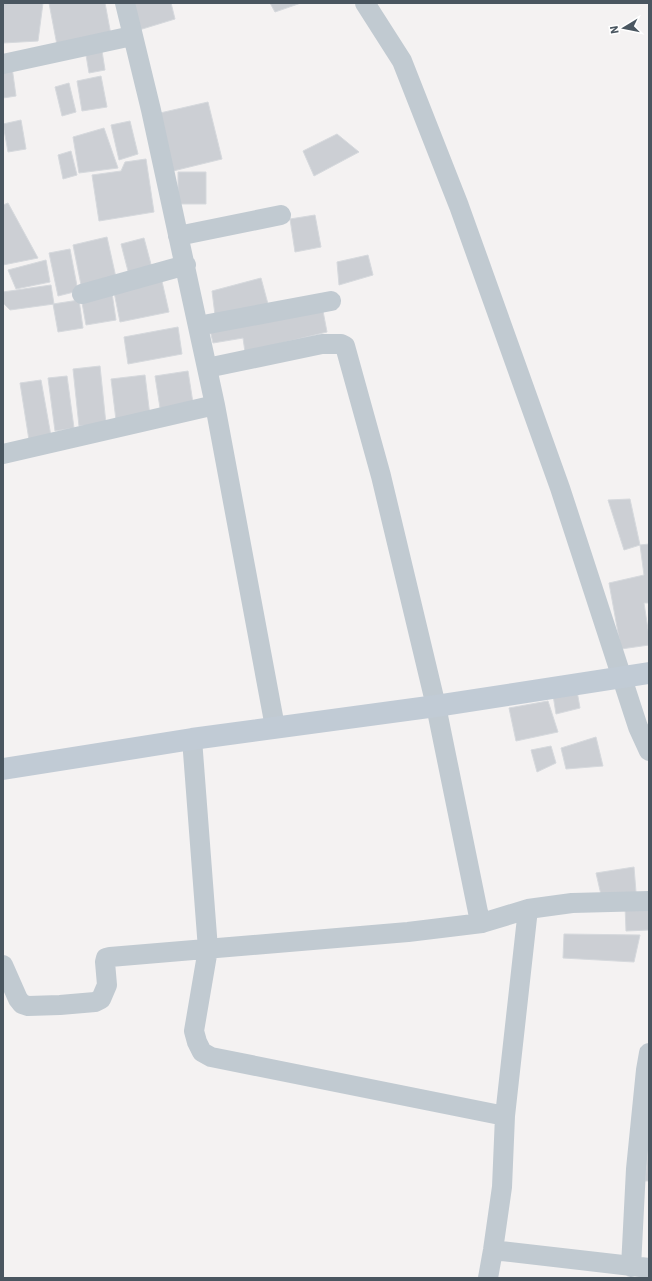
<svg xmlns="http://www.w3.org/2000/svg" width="652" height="1281" font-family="'IBM Plex Sans',sans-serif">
<rect width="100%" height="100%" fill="#f4f2f2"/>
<path fill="#cccfd4" stroke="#d6d9dd" d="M3,3H43L38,41L3,43Z
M49,3H105L111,35L57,45Z
M137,3H171L175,19L139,30L132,5Z
M270,3H301L275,12Z
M102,51L105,70L89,73L86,55Z
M12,67L16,96L3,98V69Z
M101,76L107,107L82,111L77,81Z
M69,83L76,112L62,116L55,87Z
M208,102L222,159L173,171L160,113Z
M21,120L26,149L8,152L3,124Z
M130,121L138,154L119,160L111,125Z
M104,128L118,168L79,173L73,137Z
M337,134L359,152L314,176L303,151Z
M71,151L77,175L63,179L58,155Z
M146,159L154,212L99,221L92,175L121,171L125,162Z
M178,172H206V204H178Z
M8,203L38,258L3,265V205Z
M315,215L321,247L295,252L290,219Z
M107,237L117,282L82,290L73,245Z
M144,238L152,268L129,275L121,244Z
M70,249L78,291L58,296L49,253Z
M368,255L373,275L339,285L337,262Z
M46,260L50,282L16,289L8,270Z
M161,277L169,312L120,322L113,287Z
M261,278L268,304L215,315L212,291Z
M51,285L54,304L10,310L3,303V292Z
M112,293L116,320L86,325L81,297Z
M79,300L83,328L58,332L53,304Z
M323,311L327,332L245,352L243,338L213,343L210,330Z
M178,327L182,354L128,364L124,337Z
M100,366L106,424L79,426L73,369Z
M188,371L193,403L160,408L155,376Z
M145,375L150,416L116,420L111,379Z
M67,376L74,428L55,431L48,378Z
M41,380L51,436L29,440L20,383Z
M630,499L640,545L624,550L608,500Z
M649,544V603H644L649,636V645L621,649L609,583L644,575L640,545Z
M577,691L580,708L556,714L553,695Z
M548,701L558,732L516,741L509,708Z
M596,737L603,766L566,769L561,748Z
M551,746L556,763L537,772L531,750Z
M634,867L636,892L602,899L596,873Z
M649,905V930L626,931L625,906Z
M564,934L640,935L634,962L563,958Z
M649,1136V1181H645Z"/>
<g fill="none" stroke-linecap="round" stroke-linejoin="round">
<path stroke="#c1cad1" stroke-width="20" d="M125,3L151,110L215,405L275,727
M365,3L402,61L459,206L560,488L638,727L649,751
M3,64L132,36
M178,236L281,215
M82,294L186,265
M198,326L331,301
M207,368L322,344H341L345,346L381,476L436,706L478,912L482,923
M3,454L215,405
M192,739L208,949L194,1031L197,1042L202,1052L211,1057L505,1116
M528,909L572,903L649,901
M3,965L18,999L22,1004L28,1006L60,1005L95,1002L101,999L107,985L105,962L106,958L110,957L408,932L482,923L528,909L505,1116L502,1187L493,1250L488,1278
M493,1250L649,1268
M631,1267L636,1169L646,1070L649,1053"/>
<path stroke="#c1cbd5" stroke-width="22" d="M3,769L192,739L436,706L649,673"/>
</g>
<rect width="652" height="1281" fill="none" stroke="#4a5660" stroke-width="8"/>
<g transform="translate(624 28) rotate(260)" stroke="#ffffff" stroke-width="3" paint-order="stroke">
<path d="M0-3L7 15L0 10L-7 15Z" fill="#4a5660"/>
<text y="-6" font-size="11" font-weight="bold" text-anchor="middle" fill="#4a5660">N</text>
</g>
</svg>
